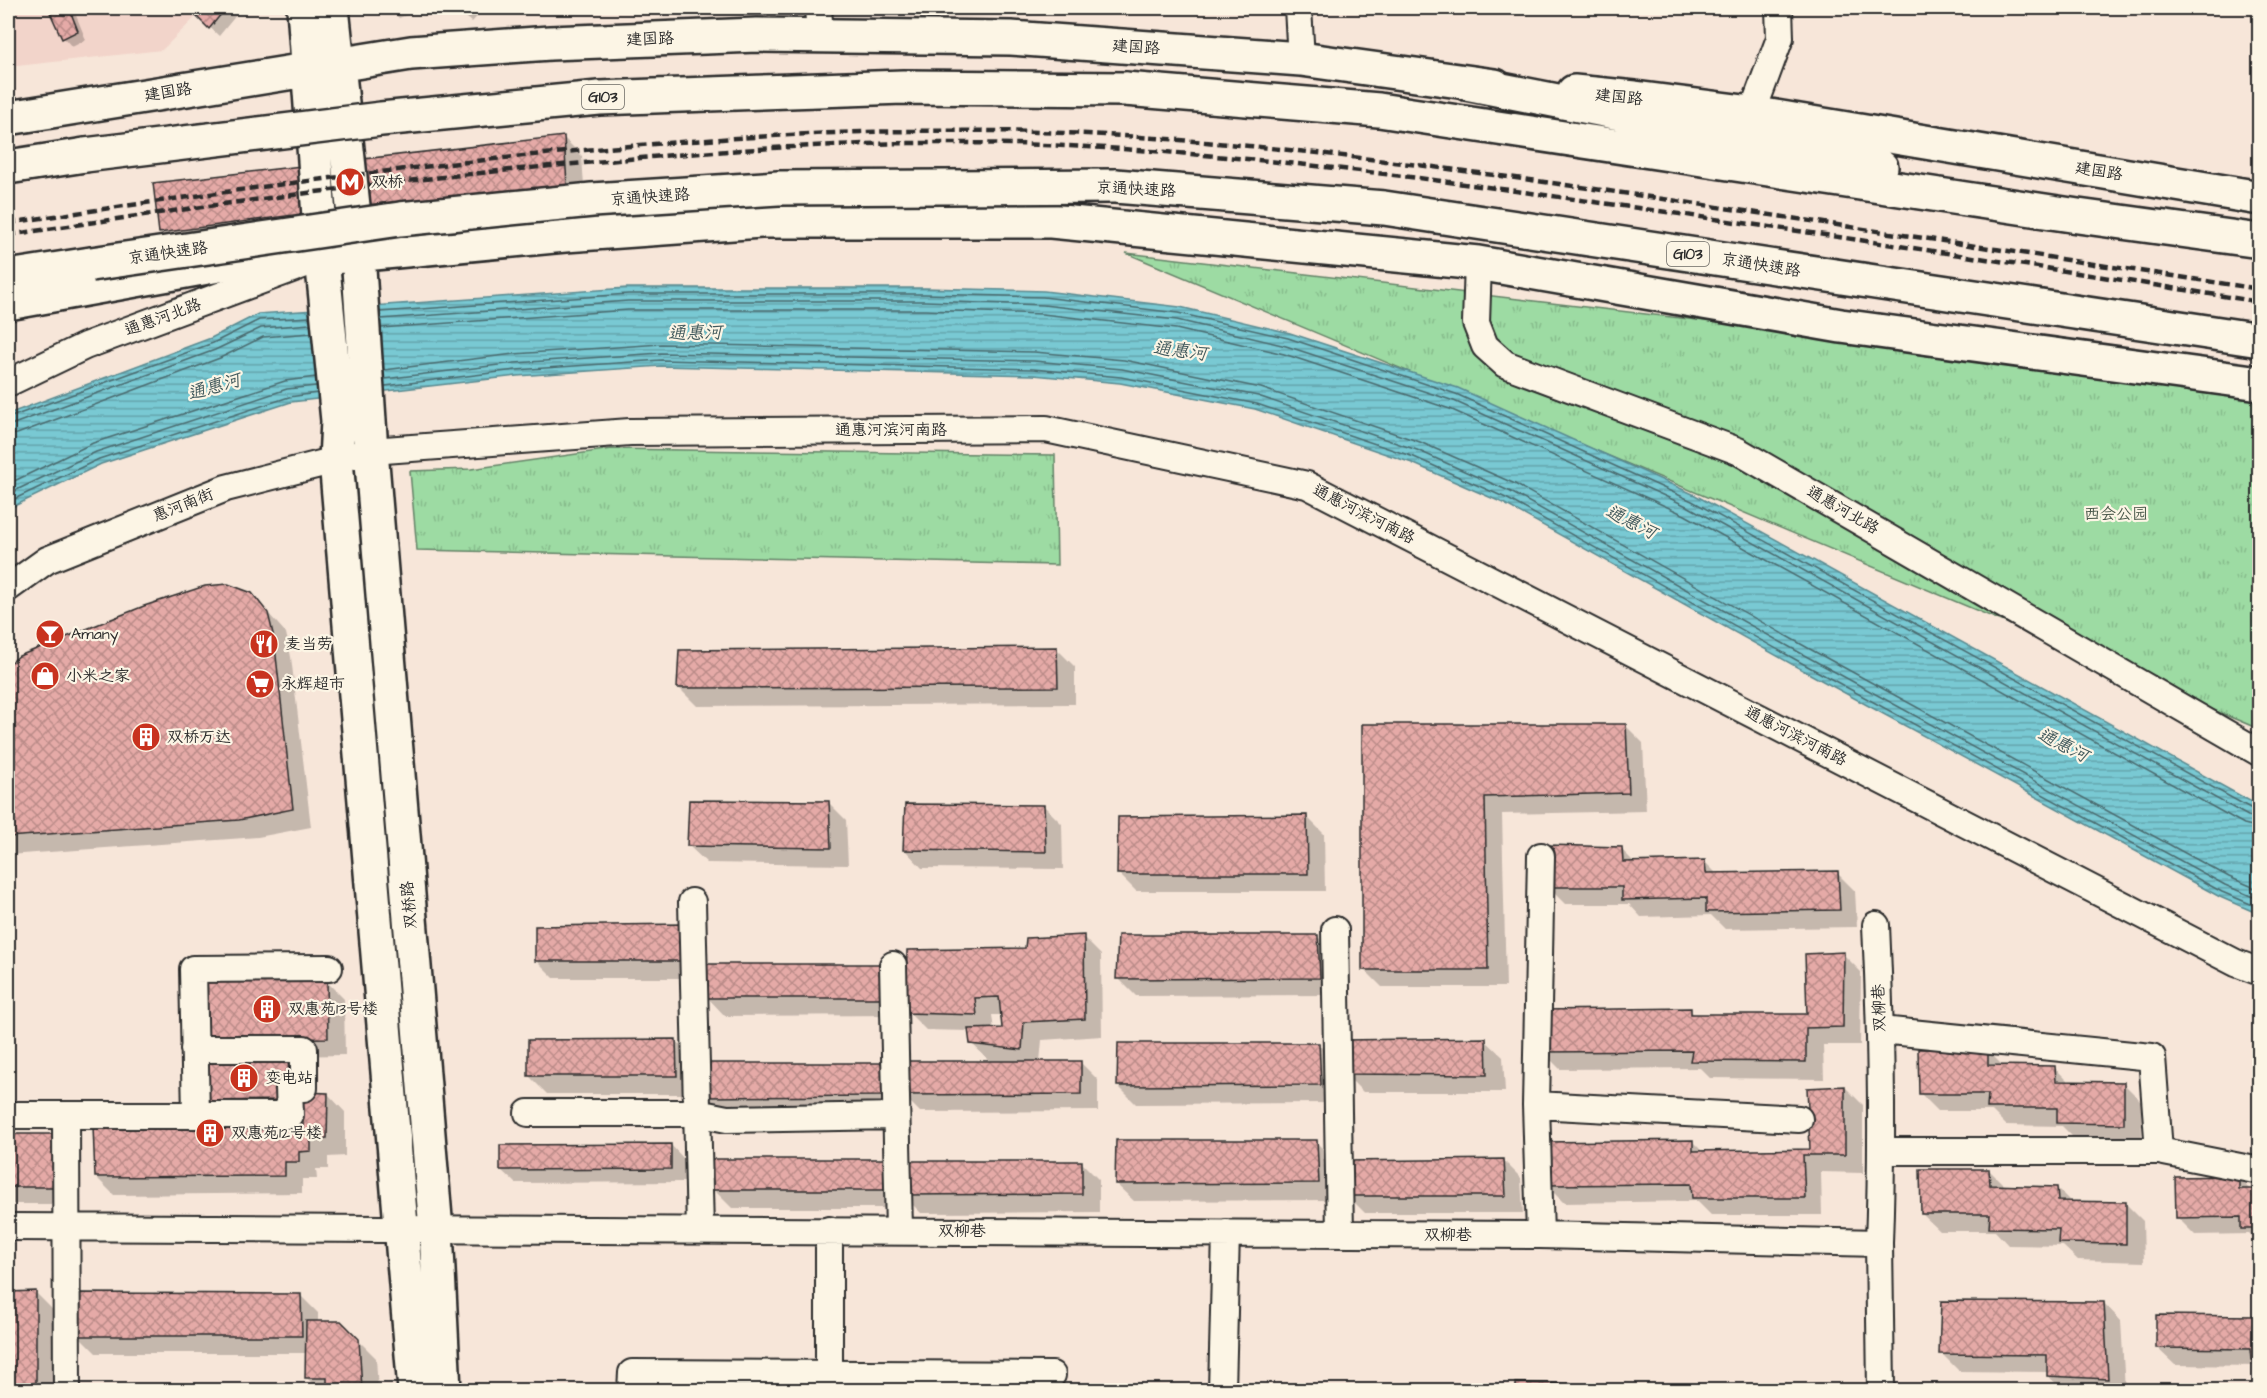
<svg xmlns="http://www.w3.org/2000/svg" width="2267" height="1398" font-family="'Architects Daughter','LXGW WenKai TC',sans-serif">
<defs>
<pattern id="grass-tufts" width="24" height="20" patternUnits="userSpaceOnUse" patternTransform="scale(1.5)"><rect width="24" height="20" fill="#9ddba3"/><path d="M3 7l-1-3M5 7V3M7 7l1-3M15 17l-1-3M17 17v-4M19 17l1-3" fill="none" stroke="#87bc8c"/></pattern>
<pattern id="water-rules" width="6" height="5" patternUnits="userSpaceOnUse" patternTransform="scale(1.5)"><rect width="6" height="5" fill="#79c9d3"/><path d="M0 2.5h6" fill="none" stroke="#63a3ab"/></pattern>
<pattern id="building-cross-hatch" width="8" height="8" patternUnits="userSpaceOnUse" patternTransform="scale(1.5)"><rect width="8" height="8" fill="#e5aaa7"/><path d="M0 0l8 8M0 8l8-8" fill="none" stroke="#ba8b88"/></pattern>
</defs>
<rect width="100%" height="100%" fill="#f7e6d9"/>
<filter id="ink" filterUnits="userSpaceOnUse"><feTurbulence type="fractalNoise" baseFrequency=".0167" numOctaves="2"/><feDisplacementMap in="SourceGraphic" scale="12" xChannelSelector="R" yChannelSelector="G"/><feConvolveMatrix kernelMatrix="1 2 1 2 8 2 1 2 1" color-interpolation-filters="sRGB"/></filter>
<g filter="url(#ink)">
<path fill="#f2d4ca" d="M8,8H205L162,50L8,67Z"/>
<path fill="url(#grass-tufts)" stroke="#648367" stroke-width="1.5" d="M1126,253L2259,386V729Z
M612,449L1055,455L1057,565L417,550L410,471L471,469Z"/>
<path fill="url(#water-rules)" stroke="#5a8a90" stroke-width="1.5" d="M627,288H925L1044,291L1180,307L1290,333L1458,388L1695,495L2259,806V914L2220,897L1797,667L1503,503L1412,463L1255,409L1120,383L1033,375L661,366L517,376L291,402L101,464L8,509V414L211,338L258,314Z"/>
<path fill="#0003" fill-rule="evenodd" d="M50,8H73L86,40L72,47L64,38Z
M198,8H242L219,36L198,16L202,11Z
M389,8H415L417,11L399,18Z
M455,8H485L472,22Z
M507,8H538L508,9Z
M564,138L582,156L585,202L178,251L160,233Z
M251,594L286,633L291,657L311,827L258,837L8,855V667L20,657Z
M1057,649L1075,667V704L697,706L679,688Z
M1364,725H1625L1643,743L1646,811L1502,814L1506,987H1382L1364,969Z
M828,802L846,820L848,865L707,863L689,846Z
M1044,806L1062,824L1063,869L922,868L905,850Z
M1306,816L1324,834L1325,891H1136L1118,873Z
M1621,849L1635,863L1705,862L1717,874L1837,873L1855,891L1857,927L1725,929L1711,915L1641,917L1629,904H1565L1547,886Z
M683,925L702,978H554L536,960Z
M1083,937L1101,955L1102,1036L1042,1040L1040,1062H1080L1098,1080V1111L920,1112L901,1093V1113L722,1114L704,1096L883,1064L991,1062L971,1043L970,1031L926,1030L908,1012L1026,949ZM992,1015H1002L1003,1030H994Z
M1318,937L1336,955L1338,995L1136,996L1118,978Z
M1843,954L1861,972L1860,1045H1823L1824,1079L1710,1078L1700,1068L1560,1069L1542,1051L1690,1010L1696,1016L1809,1015Z
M886,966L904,1015L725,1016L708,998Z
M326,981L344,999L345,1055L284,1056L297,1069L298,1113H219L205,1100Z
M675,1040L693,1058L695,1094H547L529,1076Z
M1485,1040L1503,1057L1505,1092H1363L1345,1074Z
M1318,1044L1336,1062L1338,1103L1136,1104L1118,1086Z
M1987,1050L2004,1067L2055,1068L2070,1083H2123L2141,1101L2142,1141L2076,1140L2062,1126L2006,1125L1992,1111H1938L1920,1093Z
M1845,1087L1863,1105V1173L1821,1172L1822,1215H1711L1697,1201L1564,1203L1546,1185L1692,1141L1703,1152L1812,1150Z
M328,1094L345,1112V1156L328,1157V1169H316L317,1179H302V1193L114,1195L96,1177L305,1129Z
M8,1136H52L70,1154V1204H8Z
M1316,1142L1334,1160L1336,1200L1134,1201L1116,1184Z
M671,1145L684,1159V1182L515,1183L501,1170Z
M1503,1160L1521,1178L1523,1213H1365L1347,1195Z
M885,1161L903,1179L1081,1162L1099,1180V1212L921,1213L902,1194V1208H732L714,1190Z
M1989,1170L2006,1187L2057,1188L2072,1203H2125L2143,1221L2144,1262L2078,1260L2063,1246L2008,1245L1995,1231H1940L1922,1214Z
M2239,1178L2251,1191L2260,1190V1245L2249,1234L2195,1235L2177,1217Z
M8,1293H36L54,1311V1390H13L8,1385Z
M300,1295L318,1313V1322H340L376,1358L378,1390H319L307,1378V1353H96L78,1335Z
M2104,1303L2121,1321L2125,1390H2063L2048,1376V1372L1959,1371L1941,1353Z
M2255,1318L2260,1322V1366L2175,1365L2157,1348Z
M1517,1384L1582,1386L1587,1390H1517Z"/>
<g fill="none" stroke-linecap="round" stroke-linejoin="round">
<path stroke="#4a6a6e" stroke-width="1.5" d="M380,312L628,294H925L1043,297L1178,313L1288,338L1456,394L1692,501L2252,809L2260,811
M380,319L628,301H925L1043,305L1177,320L1286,346L1454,401L1689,507L2248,816L2260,819
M381,328L628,310H925L1042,314L1176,329L1284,354L1450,409L1685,515L2244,824L2260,828
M384,370L514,354L661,344L1034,352L1124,360L1261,388L1420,442L1513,483L1808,648L2229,877L2260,890
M384,379L515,363L661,353L1034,361L1122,369L1258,396L1417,450L1509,491L1804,655L2225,885L2260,900
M385,386L516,370L661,360L1033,369L1121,377L1257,404L1414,457L1506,498L1800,662L2222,892L2260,908
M8,418L213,343L259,320L310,317
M8,426L215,350L261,328L310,324
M8,435L17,434L220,358L263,337L311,333
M8,484L93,443L285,381L316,377
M8,494L96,452L287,389L316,386
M8,502L99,459L289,397L317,393"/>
</g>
<path fill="url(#building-cross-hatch)" stroke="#2b2b2b" stroke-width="1.5" d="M48,8H69L78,31L62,39Z
M204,8H226L209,29L196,16Z
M564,136L567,185L383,203L159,233L153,183Z
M228,584L252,593L268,613L274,638L293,809L239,820L8,837V665L19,656L144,606L205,586Z
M1057,647L1058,687L677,688L679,650Z
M1362,724H1626L1629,793L1485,797L1488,970H1362Z
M689,800L829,801L831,848L687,846Z
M905,804L1044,805L1046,852L903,850Z
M1307,815L1308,874H1117L1118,817Z
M1547,845L1622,847L1623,862L1705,860L1706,873L1838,871L1840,910L1706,912V898L1622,900V887H1546Z
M683,924L685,961H535V926Z
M1084,935L1085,1019L1024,1022L1022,1050L970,1044L968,1029L1002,1028L999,997L975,998L977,1015L906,1013L907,950L1025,948L1026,938Z
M1118,935H1318L1320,978L1116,979Z
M1844,952L1843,1027L1806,1028V1062L1690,1061L1692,1051L1541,1052L1542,1010L1691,1008V1014H1807L1805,954Z
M707,964H886L887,998H706Z
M327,980L328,1038L206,1040V981Z
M1486,1038L1487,1075L1344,1074V1040Z
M676,1039L677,1076H528V1040Z
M1118,1043H1319L1321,1085L1117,1086Z
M1918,1049H1988V1065L2055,1066L2056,1081L2124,1082V1124L2057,1123V1108H1987L1988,1094H1919Z
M203,1054L288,1061L289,1075H284L285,1100L204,1101Z
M901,1061H1081V1094L900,1095Z
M703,1063H883L884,1096L703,1097Z
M1845,1086V1155H1803L1805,1198H1692L1691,1184L1544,1185V1142L1693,1140V1151L1810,1149L1807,1088Z
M303,1092L328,1093L327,1138L311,1139V1151L299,1152V1162H285V1176L95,1177L93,1126L303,1128Z
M8,1134H53V1187H8Z
M1116,1140H1317L1319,1183L1115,1184Z
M671,1144V1169L500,1170V1145Z
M712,1159H885V1190H712Z
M1504,1159L1506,1196H1346V1161Z
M902,1161H1082V1194L902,1195Z
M1920,1169H1989L1990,1185L2057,1187L2058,1201L2126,1202V1244L2058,1243L2059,1229L1989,1228L1990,1214H1921Z
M2239,1176V1189H2260V1229H2241V1217L2176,1218L2175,1177Z
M36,1291V1385L8,1386V1292Z
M76,1293L301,1294L302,1336H76Z
M1941,1301L2104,1302L2108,1379L2047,1376V1355L1939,1354Z
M2156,1315L2256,1316V1329H2260V1360H2251L2250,1349L2156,1348Z
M306,1321H341L359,1339L362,1390H327V1378H305Z
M1516,1383L1583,1384V1390H1516Z"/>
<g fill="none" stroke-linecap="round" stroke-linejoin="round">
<g stroke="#2b2b2b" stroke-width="30">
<path id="minor" d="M818,8L820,35
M1298,8L1301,59
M1752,113L1780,38L1779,8
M1478,263L1476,323L1485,346L1505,364L1738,451L2260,753
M8,383L85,346L308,263
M8,588L47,560L226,488L371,451L630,432L1046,429L1307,485L2236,963L2260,972
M692,902L700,1230
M1335,930L1340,1234
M893,965L899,1230
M1881,1030L2152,1057L2159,1151
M1536,1105L1541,856
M528,1113H697L727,1119L896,1116
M8,1115H290L289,1088H304V1049H194
M66,1115L67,1390
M196,1115L193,969L329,968
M1883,1151H2159L2260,1171
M8,1227L1540,1235L1879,1243C1883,1137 1881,1031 1876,925
M829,1230V1390
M1540,1235L1536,1105L1799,1119
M1879,1243L1881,1390
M631,1390L632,1373L1052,1375
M1222,1390L1226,1233"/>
</g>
<g stroke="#2b2b2b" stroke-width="38">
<path id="major" d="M304,8L322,258L338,421L336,460L415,1390
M332,8L358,253L371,451L436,1230L444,1390
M1574,92L1635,98L1752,113L2260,198
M8,118L411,53L550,43L757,35L1011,38L1301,59L1495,86
M8,303L252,259L322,258L565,235L761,221H1051L1478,263L1841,326L2260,383"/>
</g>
<g stroke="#2b2b2b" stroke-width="38">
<path id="highway" d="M1466,83L1818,152L1881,167
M1125,89L1379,110L2078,216L2260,241
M8,167L85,155
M1115,186L1384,208L2260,340
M8,277L91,264"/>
</g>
<use href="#minor" stroke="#fcf5e5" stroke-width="26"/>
<use href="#major" stroke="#fcf5e5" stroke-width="33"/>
<use href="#highway" stroke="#fcf5e5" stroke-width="33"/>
<path stroke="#2b2b2b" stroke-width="4.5" stroke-dasharray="9 4.5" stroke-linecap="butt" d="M8,223C203,194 399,167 596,149C728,137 861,129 994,131C1196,134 1395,161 1595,189C1816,221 2038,256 2260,289
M8,235C207,205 406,178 607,161C724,150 842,142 960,143C1173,145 1384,172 1595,202C1816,233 2038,266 2260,302"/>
<g stroke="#2b2b2b" stroke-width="38" stroke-linecap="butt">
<path id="highway-bridge" d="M85,155L381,119L599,98L903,87L1125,89
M91,264L400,219L592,200L778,188L1115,186"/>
</g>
<use href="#highway-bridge" stroke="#fcf5e5" stroke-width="33"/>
</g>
</g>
<defs>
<g id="metro-disc" transform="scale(1.5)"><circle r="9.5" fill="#c8321e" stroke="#fcf5e5"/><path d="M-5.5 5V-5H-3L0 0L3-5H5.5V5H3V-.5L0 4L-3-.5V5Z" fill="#fff"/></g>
<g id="bar-disc" transform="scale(1.5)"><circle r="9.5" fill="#c8321e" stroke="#fcf5e5"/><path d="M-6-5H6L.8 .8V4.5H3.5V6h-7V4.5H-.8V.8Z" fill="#fff"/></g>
<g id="restaurant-disc" transform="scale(1.5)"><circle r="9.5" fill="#c8321e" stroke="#fcf5e5"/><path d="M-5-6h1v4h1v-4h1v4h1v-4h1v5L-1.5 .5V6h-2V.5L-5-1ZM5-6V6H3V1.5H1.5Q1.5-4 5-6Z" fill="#fff"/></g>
<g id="shop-disc" transform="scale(1.5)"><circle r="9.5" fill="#c8321e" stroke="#fcf5e5"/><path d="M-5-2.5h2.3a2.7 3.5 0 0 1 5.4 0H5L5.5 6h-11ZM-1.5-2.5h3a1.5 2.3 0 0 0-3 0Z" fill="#fff"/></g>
<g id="supermarket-disc" transform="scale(1.5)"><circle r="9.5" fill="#c8321e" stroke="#fcf5e5"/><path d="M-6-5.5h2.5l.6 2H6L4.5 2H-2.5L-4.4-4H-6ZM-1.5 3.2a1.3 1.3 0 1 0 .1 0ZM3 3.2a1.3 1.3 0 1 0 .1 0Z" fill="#fff"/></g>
<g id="building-disc" transform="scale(1.5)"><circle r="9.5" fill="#c8321e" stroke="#fcf5e5"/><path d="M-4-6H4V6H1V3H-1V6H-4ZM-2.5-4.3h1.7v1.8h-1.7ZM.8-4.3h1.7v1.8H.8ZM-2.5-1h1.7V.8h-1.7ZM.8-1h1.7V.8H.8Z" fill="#fff"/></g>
</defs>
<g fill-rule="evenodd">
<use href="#metro-disc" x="350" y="182"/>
<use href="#bar-disc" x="50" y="634"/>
<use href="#restaurant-disc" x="264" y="644"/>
<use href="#shop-disc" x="45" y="676"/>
<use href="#supermarket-disc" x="260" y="684"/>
<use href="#building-disc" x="146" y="737"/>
<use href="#building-disc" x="267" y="1009"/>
<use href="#building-disc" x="244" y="1078"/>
<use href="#building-disc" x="210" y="1133"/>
</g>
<g text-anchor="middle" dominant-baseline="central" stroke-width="4.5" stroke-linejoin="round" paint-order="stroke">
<g fill="#fcf5e5" stroke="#6a6863" stroke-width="1.5">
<rect x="582" y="85" width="42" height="24" rx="4.5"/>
<rect x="1667" y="242" width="42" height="24" rx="4.5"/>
</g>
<g font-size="15" font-weight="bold" fill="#2b2b2b">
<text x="603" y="97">G103</text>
<text x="1688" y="254">G103</text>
</g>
<g font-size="16" fill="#2b2b2b" stroke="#fcf5e5">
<text transform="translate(650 39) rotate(-2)">建国路</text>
<text transform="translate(1136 47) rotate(4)">建国路</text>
<text transform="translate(168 92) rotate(-9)">建国路</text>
<text transform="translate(1619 97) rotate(6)">建国路</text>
<text transform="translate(2099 171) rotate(9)">建国路</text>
<text transform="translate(1136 189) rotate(3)">京通快速路</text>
<text transform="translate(650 197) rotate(-4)">京通快速路</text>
<text transform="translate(168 253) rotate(-8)">京通快速路</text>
<text transform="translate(1761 265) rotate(9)">京通快速路</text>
<text transform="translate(163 317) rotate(-20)">通惠河北路</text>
<text x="891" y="430">通惠河滨河南路</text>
<text transform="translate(183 505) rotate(-22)">惠河南街</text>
<text transform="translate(1843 510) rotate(30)">通惠河北路</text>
<text transform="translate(1364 514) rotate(27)">通惠河滨河南路</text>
<text transform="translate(1796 736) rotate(27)">通惠河滨河南路</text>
<text transform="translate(409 905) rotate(-95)">双桥路</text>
<text transform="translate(1879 1008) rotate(-92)">双柳巷</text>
<text x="962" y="1231">双柳巷</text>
<text x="1448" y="1235">双柳巷</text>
</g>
<g font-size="16" fill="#2b2b2b" stroke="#fcf5e5" text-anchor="start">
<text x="371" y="182">双桥</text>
<text x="71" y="634">Amany</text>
<text x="285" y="644">麦当劳</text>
<text x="66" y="676">小米之家</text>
<text x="281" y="684">永辉超市</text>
<text x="167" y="737">双桥万达</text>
<text x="288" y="1009">双惠苑13号楼</text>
<text x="265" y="1078">变电站</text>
<text x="231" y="1133">双惠苑12号楼</text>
</g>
<g font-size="16" fill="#485749" stroke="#fcf5e5">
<text x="2116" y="514">西会公园</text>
</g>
<g font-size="18" font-style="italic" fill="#425a5d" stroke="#fcf5e5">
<text transform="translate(695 333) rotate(-1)">通惠河</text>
<text transform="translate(1180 351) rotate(7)">通惠河</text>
<text transform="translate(214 387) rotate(-16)">通惠河</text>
<text transform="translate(1631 522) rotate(27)">通惠河</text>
<text transform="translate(2063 745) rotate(27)">通惠河</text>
</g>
</g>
<rect width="2267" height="1398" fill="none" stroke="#fcf5e5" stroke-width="30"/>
<rect x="15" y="15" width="2237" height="1368" fill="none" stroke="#2b2b2b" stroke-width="2" filter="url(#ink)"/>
</svg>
